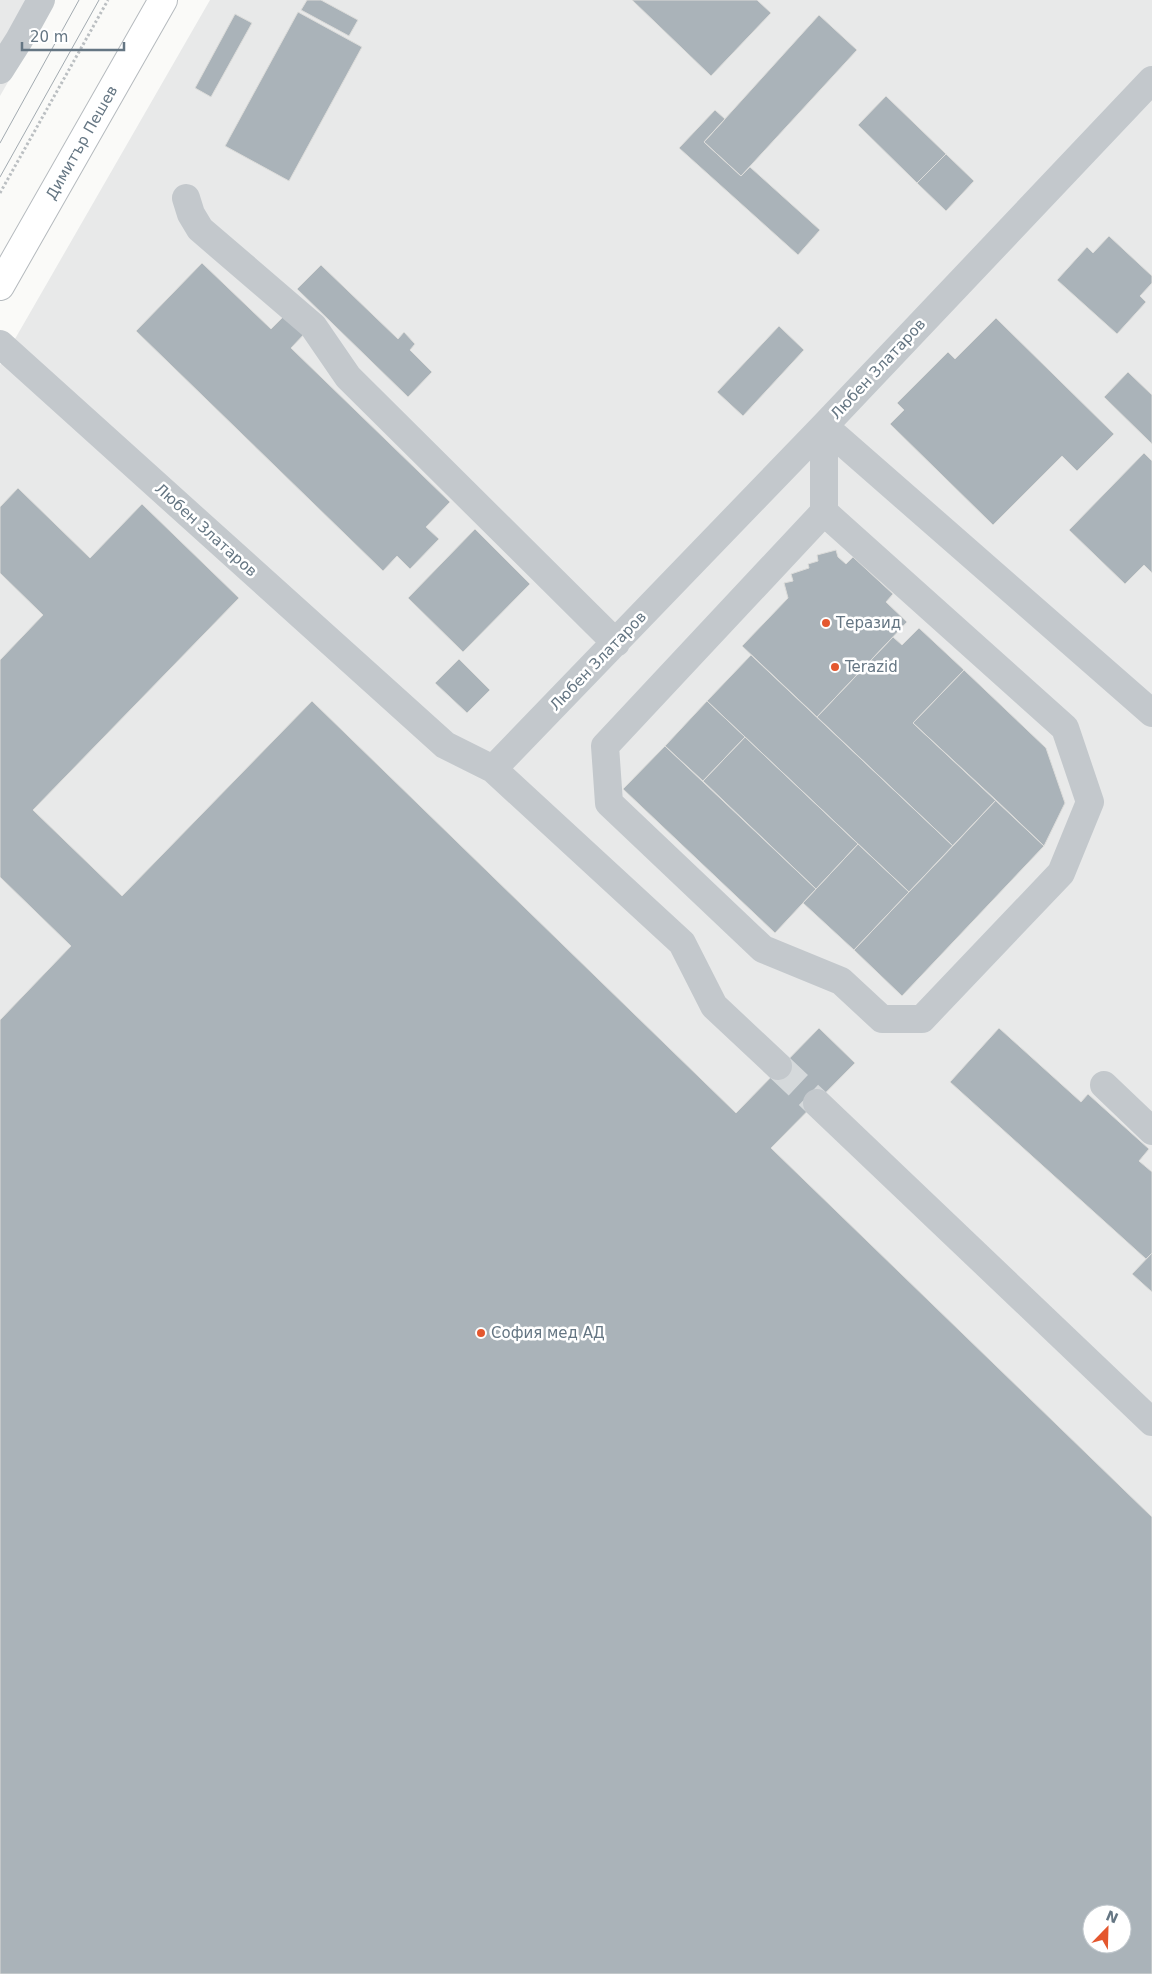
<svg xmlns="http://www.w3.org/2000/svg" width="1152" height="1974" font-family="'DejaVu Sans',sans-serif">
<rect width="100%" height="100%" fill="#fafaf8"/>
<path fill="#e8e9e9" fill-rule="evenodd" d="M0,0H55L0,96Z
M210,0H1152V1974H0V365ZM1092,1914H1122V1944H1092Z"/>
<path fill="#aab3b9" stroke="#dcdcda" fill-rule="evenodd" d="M307,0H321L358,20L349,36L301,10Z
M632,0H757L771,13L711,76Z
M298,12L362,47L289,181L225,146Z
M235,14L252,23L211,97L195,88Z
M819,15L857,50L741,176L704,142Z
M886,96L946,154L917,183L858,125Z
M715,110L725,119L704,142L741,176L750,167L820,230L798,255L679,148Z
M946,154L974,181L946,211L917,183Z
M1109,236L1152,276V283L1140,296L1146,302L1117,334L1057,280L1087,247L1093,253Z
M202,263L271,329L288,312L308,330L291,348L450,502L426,527L439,539L410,569L397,556L383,571L136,331Z
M321,265L398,339L404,332L415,344L410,350L432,372L408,397L297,289Z
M996,318L1114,434L1077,471L1062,456L993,525L890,424L904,410L897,403L948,352L955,359Z
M779,326L804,350L743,416L717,392Z
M1128,372L1152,395V444L1104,397Z
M1144,453L1152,461V573L1144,565L1125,584L1069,530Z
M18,488L90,558L142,504L239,598L33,810L122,896L312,701L736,1113L819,1028L855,1063L771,1148L1152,1517V1974H0V1020L71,946L0,877V660L43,615L0,573V507ZM1092,1914H1122V1944H1092Z
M475,529L530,584L463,652L408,598Z
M836,550L838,557L846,564L853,557L893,594L886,602L907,622L817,717L742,646L788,598L784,583L793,581L791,574L809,568L808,564L818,561L817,555Z
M919,628L964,670L913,723L996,800L953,846L817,717L893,637L902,645Z
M751,655L953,846L909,892L707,701Z
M459,659L490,690L467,713L435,683Z
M964,670L1046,748L1065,803L1044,846L913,723Z
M707,701L745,737L703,781L665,746Z
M745,737L858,844L816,889L703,781Z
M665,746L816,889L775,933L623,789Z
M996,800L1044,846L902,996L854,950Z
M858,844L909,892L854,950L803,903Z
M999,1028L1081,1102L1088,1094L1149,1149L1139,1161L1152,1172V1253L1146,1259L950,1082Z
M1152,1253V1292L1132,1274Z"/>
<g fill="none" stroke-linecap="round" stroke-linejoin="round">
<path stroke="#d5d9db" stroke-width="28" stroke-dasharray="28 14" stroke-linecap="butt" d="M778,1066L817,1103"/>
<g stroke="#b5babe" stroke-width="30">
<g id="major">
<path id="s1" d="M0,286L163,0"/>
</g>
</g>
<path stroke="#bbbfc2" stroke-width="3" stroke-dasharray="2.5 2.5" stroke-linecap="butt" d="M0,193L108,0"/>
<path stroke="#c3c8cc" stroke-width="28" d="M0,70L19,40L41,0
M186,198L191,214L200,229L313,326L348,377L616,643
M0,344L445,745L493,769L682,943L714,1006L778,1066
M824,426V512L1065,728L1090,802L1061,873L922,1019H882L841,981L763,949L609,803L605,746L824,512
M824,426L1152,713
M493,769L824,426L1152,80
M1104,1085L1152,1131
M817,1103L1152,1422"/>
<use href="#major" stroke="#fff" stroke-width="28"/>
<path stroke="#a2aab0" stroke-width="1" d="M0,143L79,0
M0,177L99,0"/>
</g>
<g fill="#e4572e" stroke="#fff" stroke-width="2">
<circle cx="826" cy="623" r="5"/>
<circle cx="835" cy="667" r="5"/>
<circle cx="481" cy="1333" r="5"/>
</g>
<g text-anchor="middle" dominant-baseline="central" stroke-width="5" stroke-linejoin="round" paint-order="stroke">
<g font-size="15" fill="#657683" stroke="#fff">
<text stroke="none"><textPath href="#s1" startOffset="165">Димитър Пешев</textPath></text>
<text transform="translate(878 369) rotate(-47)">Любен Златаров</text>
<text transform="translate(206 530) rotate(42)">Любен Златаров</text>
<text transform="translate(598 661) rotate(-46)">Любен Златаров</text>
</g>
<g font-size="15" fill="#657683" stroke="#fff" text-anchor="start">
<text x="836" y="623">Теразид</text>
<text x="845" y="667">Terazid</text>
<text x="491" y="1333">София мед АД</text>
</g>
</g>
<g transform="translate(1107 1929) rotate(23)"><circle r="24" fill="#ffffff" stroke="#c1c8cd"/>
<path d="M0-4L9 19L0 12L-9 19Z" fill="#e4572e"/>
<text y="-8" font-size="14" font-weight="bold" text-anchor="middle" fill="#657683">N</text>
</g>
<path d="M22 42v8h102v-8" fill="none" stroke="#657683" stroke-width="2.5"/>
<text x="30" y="42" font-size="15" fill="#657683" stroke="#ffffff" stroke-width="4" paint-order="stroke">20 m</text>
</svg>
